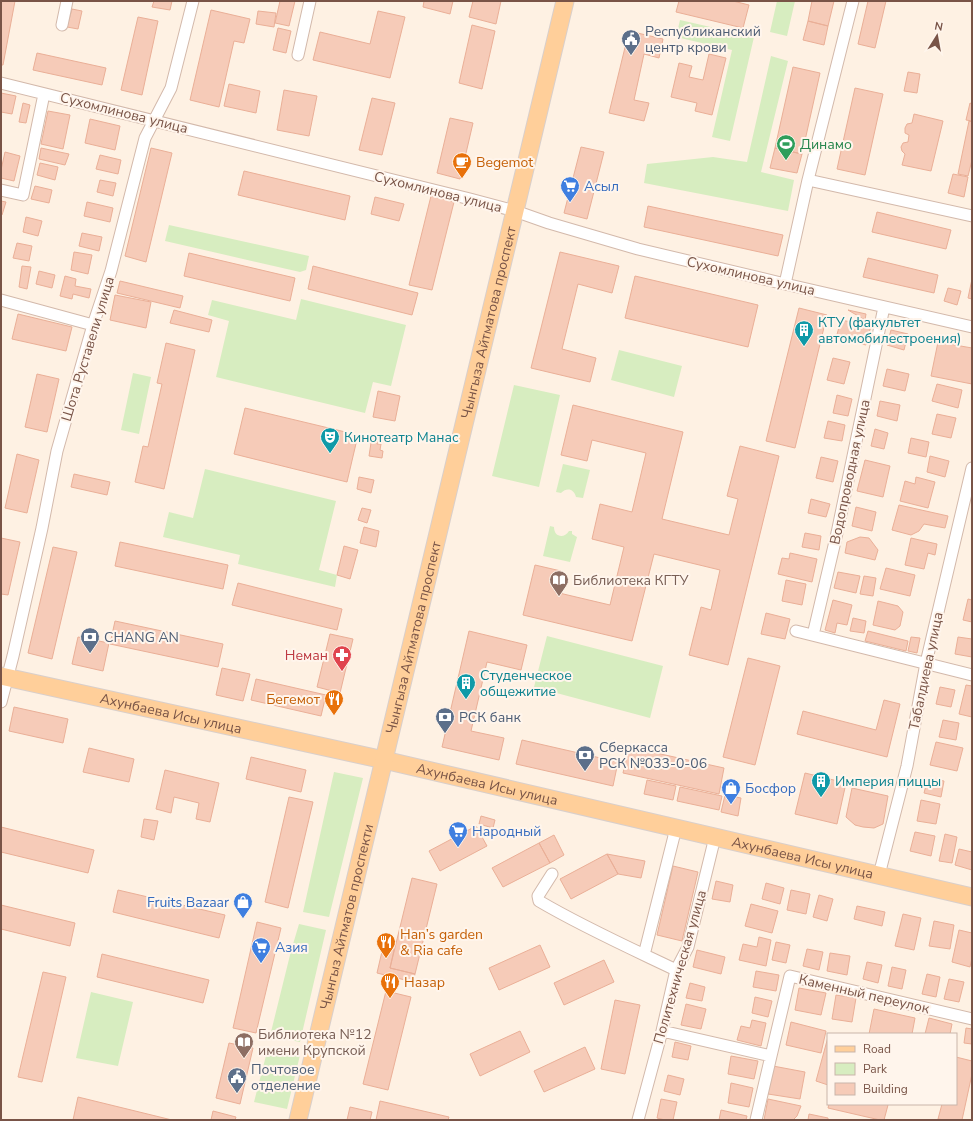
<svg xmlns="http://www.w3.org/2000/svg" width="973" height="1121" font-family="'Nunito Sans',sans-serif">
<rect width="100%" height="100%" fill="#fef1e3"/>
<path fill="#d7edc0" d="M777,1H795L787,36L770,32Z
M680,20L754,37L730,141L712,137L732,50L676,37Z
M771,56L788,61L761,172L794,180L788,211L644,183L647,164L713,157L747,162Z
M169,225L309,256L306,270L300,272L165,241Z
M301,299L406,325L391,386L373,382L365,413L216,377L229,321L208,315L212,300L296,320Z
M619,350L682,366L674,397L611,380Z
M133,373L151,377L139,434L121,430Z
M514,385L560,395L539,487L492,476Z
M563,464L590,470L583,498L576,497C574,489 567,487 561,493L556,492Z
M205,469L336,501L319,570L337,575L335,587L238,564L240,555L163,537L169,512L193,518Z
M550,526L554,527C554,537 564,539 569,531H572V534L577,537L570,562L543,556Z
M547,636L663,666L650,718L534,687Z
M334,772L363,778L329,917L303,912Z
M299,924L326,930L300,1042L270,1036L291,951Z
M91,992L133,1002L118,1066L76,1058Z
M268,1048L300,1055L287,1109L254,1102Z"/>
<path fill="#f6cbb8" stroke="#eaaf97" d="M1,1H15L3,65H1Z
M154,1H172L170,10L152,7Z
M280,1H295L289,26L275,23Z
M424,1H453L450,14L423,7Z
M473,1H501L496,24L469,17Z
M679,1H733L749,5L743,28L676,12Z
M812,1H834L828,26L808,21Z
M868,1H886L875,48L858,44Z
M72,9L82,11L78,29L67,27Z
M211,10L250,19L244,43L234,41L219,107L190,100Z
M258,11L276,13L274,27L256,24Z
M378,11L405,17L390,78L313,60L320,32L370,44Z
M138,17L158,21L142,95L121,90Z
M808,21L828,26L824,45L803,40Z
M472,25L495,31L482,89L459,83Z
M278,28L291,31L286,53L273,50Z
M629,31L663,39L659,58L644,54L634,100L649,103L644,121L609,113Z
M37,53L106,68L102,85L33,70Z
M709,54L726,58L712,115L695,111L697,103L671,97L679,63L692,66L689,77L703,80Z
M793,67L820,73L802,154L775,148Z
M908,72L920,74L917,93L904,91Z
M229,84L260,91L256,113L224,106Z
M855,88L883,94L865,175L837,169Z
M284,90L317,96L309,136L277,130Z
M1,93L16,96L12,114L1,112Z
M372,98L395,103L382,155L359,150Z
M23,103L30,105L26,123L19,122Z
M970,103L972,104V121L966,120Z
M48,111L70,115L63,149L41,144Z
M914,114L943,121L931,171L902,165L905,154L902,151L901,147L903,143L908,142L909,135L905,133V128L907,124L912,123Z
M450,118L473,123L460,179L437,173Z
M90,119L120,126L115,150L85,143Z
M969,121L972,122V160L968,176L958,174Z
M581,147L604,152L587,219L564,213Z
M41,148L69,154L65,165L39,159Z
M151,148L172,153L146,262L125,256Z
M775,148L802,154L797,173L770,168Z
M5,152L20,156L14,181L1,178V170Z
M100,155L121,160L118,174L96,169Z
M40,163L58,167L55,180L37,175Z
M244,171L350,196L345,220L238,195Z
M953,174L968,177L964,197L948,193Z
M100,180L116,183L113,196L97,192Z
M35,186L52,190L49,203L31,199Z
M431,196L454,202L432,290L409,285Z
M375,197L404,204L399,221L371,214Z
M1,201L6,202L2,215H1Z
M87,202L113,208L110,222L84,216Z
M648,206L783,235L778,256L644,227Z
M877,212L951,230L946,249L872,232Z
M26,217L42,221L38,236L23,232Z
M82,233L102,237L99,251L79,246Z
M17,243L32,246L29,261L13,258Z
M74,252L92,255L88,274L71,270Z
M560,252L619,266L612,293L578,284L562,349L596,358L590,382L531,368Z
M189,253L295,278L290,301L184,276Z
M868,258L938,275L934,293L863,277Z
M22,266L31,267L27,289L19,287Z
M313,266L418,293L412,315L308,289Z
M39,271L55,275L52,288L36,284Z
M65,276L76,279L75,286L91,289L89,298L73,294L72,299L60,296Z
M635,276L758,305L748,347L625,318Z
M972,279V299L968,298Z
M120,281L183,296L180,308L117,293Z
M948,288L961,291L957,305L944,301Z
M115,295L151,302L146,328L110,320Z
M799,308L827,315L795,448L766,441Z
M174,310L212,320L209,332L170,323Z
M848,310L866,314L865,320Z
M18,314L72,327L66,351L12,339Z
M841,320L871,326L866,345L836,338Z
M891,330L908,334L904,350L887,345Z
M938,342L972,348V384L931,376Z
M166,343L195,350L164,489L135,482L143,446L148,447L162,384L157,383Z
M833,358L850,362L844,384L827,380Z
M887,369L909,374L905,391L883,386Z
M37,374L59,379L47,432L25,427Z
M937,384L962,390L958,408L932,401Z
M378,391L400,396L395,421L373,417Z
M837,395L852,399L848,416L833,413Z
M880,401L900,405L897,421L877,416Z
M573,405L683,432L662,519L729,535L738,499L727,496L740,446L779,456L728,665L689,655L701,607L711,610L720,570L654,554L632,641L523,615L535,565L561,571L555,592L610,605L624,547L592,539L600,504L632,512L646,453L592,440L587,461L561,455Z
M245,408L358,435L347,482L234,454Z
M937,414L956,418L951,438L932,434Z
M828,421L845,425L842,441L824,438Z
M875,429L888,433L884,449L871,446Z
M368,435L379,437L377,444H381L380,450L383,451L382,458L369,456L371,443L366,442Z
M911,438L929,442L926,457L908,453Z
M17,454L39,460L27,513L5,508Z
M930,456L949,461L945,477L927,472Z
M821,457L838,461L833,482L816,478Z
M865,460L890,466L883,497L857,491Z
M74,474L110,482L107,495L71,487Z
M359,477L374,480L371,493L357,489Z
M916,477L935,482L928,508L900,501L905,481L915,484Z
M811,499L830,504L826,517L808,513Z
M899,505L948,516L945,528L924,524L919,531L911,535L892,530Z
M856,507L876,512L872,531L852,526Z
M362,508L371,510L367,523L358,520Z
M364,527L379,531L376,547L360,543Z
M805,533L821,536L819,550L802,547Z
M860,537L869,538L878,550L875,560L845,553L847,542Z
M1,538L20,542L8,595L1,594Z
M911,538L937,544L935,555L928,553L924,569L905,565Z
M120,542L228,565L223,589L115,566Z
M344,546L358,550L350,579L337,575Z
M53,547L77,552L52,659L28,653Z
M790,553L817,559L812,582L778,574L782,558L789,559Z
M886,568L915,575L910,596L880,589Z
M838,572L860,576L856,593L834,588Z
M864,576L876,578L873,596L860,594Z
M786,580L806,584L802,605L782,601Z
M238,583L342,609L337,630L232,605Z
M968,599L972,600V622L963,620Z
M833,600L852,605L847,625L837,623L835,633L825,630Z
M878,601L898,606L903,612L900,626L895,630L873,625Z
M766,613L790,619L785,639L761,634Z
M853,618L866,621L864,633L850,631Z
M115,621L223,644L218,667L110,644Z
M469,631L527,645L521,670L487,662L471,731L504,738L499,760L442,747Z
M868,631L908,641L906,651L865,641Z
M330,634L353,639L340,693L317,687Z
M78,637L109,643L103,671L72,664Z
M911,637L920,638L917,653L908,651Z
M958,637L972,639V657L955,654Z
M748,658L780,666L755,765L723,757Z
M222,668L250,674L243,701L216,695Z
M256,679L326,695L321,716L251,700Z
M966,685L972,686V717L959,714Z
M940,687L955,690L951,707L936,704Z
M884,700L900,704L887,757L797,734L803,711L876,730Z
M14,707L68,719L63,743L9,731Z
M943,720L959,723L956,740L939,737Z
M522,740L618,762L613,786L516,764Z
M936,742L963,748L957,771L930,765Z
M629,747L724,768L719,794L623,773Z
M89,748L134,759L129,782L83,772Z
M251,757L306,770L301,792L246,779Z
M165,770L219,783L210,822L196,819L199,803L174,797L171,813L156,809Z
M805,773L846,783L837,824L795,814Z
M928,778L944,781L941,797L924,793Z
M647,780L676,786L673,800L644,794Z
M680,787L722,796L719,810L677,801Z
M852,788L888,796L883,824L874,828L863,827L855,825L846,817Z
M725,795L741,798L738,816L721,812Z
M289,797L313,802L288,908L265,902Z
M921,800L940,804L936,824L917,821Z
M481,816L495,820L493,828L479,824Z
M144,819L158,821L154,840L141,837Z
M476,826L487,846L440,871L429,851Z
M1,827L94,850L88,873L1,852Z
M915,832L935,836L931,856L910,851Z
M945,834L957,837L952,863L939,861Z
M554,835L564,855L550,863L539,843Z
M539,843L550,863L503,887L492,868Z
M959,849L972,852V870L955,865Z
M607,854L618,874L571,899L560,879Z
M607,854L645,861L641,878L618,874Z
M673,866L698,872L682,941L657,935Z
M412,878L437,884L415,974L390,968Z
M716,881L733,885L730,902L712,899Z
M766,883L784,888L780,904L762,899Z
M118,890L225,915L219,938L113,912Z
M791,890L810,894L806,914L787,910Z
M819,895L833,899L827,921L813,917Z
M751,904L778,911L772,933L745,926Z
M1,905L75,923L70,946L1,929Z
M857,906L885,912L882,926L854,919Z
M903,914L921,918L914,950L895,946Z
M934,921L954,925L950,949L929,946Z
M257,922L281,928L256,1033L233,1028Z
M959,930L972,933V958L970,967L952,962Z
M759,937L771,940L766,966L739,960L743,944L757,947Z
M776,942L790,945L786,963L772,960Z
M540,945L550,967L499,990L489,968Z
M383,947L394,950L390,968L415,974L413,982L377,973Z
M807,949L823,952L819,970L803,966Z
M697,950L725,957L721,974L693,967Z
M830,953L850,956L847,975L827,971Z
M102,954L209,980L203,1003L97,977Z
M604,960L614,982L564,1005L554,983Z
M867,962L882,965L878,983L863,979Z
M892,967L906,970L902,989L888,986Z
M756,971L779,975L776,991L753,987Z
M43,972L66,977L42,1082L18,1077Z
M927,974L940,977L936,997L922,994Z
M949,979L964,982L959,1002L944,999Z
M690,983L705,987L702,1001L686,998Z
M799,988L826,993L821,1015L795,1010Z
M386,991L411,997L388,1090L363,1084Z
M836,995L856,998L852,1022L832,1019Z
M755,997L772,1001L768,1017L752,1013Z
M615,1000L640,1005L625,1074L601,1069Z
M686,1004L706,1009L701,1029L681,1025Z
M874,1009L915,1018L912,1034H869Z
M929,1018L952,1024L950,1034H925Z
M752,1020L766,1023L761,1046L737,1040L741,1026L750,1028Z
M791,1022L826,1031L821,1053L786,1045Z
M966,1028L972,1029V1044L964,1043Z
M520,1031L530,1052L480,1076L470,1054Z
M828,1037V1085L816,1081Z
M675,1042L691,1046L688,1060L672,1057Z
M229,1043L253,1048L240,1104L216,1098Z
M585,1047L595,1069L544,1092L534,1071Z
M731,1056L758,1061L754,1079L728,1074Z
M956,1057L972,1061V1074L962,1120H944L938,1119L942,1104H956Z
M773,1066L805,1072L800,1099L768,1094Z
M668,1075L684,1079L680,1095L664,1091Z
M731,1083L753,1088L749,1107L728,1103Z
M78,1097L172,1120H73Z
M661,1099L677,1102L673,1120H665L657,1118Z
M768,1099L801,1106L797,1116L793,1120H764Z
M380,1101L449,1117L448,1120H376Z
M829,1104H885L888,1105L884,1120H880L828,1108Z
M350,1107L372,1112L370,1120H347Z
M721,1110L747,1116L746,1120H719Z
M213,1111L236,1117L235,1120H211Z
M809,1114L828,1118V1120H808Z"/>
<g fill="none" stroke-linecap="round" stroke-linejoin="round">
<g stroke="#d3b9ab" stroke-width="13">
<path id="street" d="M62,25L67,1
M298,55L310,1
M1,83L470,199L515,211L549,223L638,249L785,284L972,327
M808,180L972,216
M1,190L23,195L44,94
M785,284L808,180L853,1
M1,300L93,325
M796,631L972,675
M813,635L837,533L884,307
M1,702L13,656L42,528L57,451L93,325L111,271L145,138L171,88L193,1
M552,874L538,896L539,901C583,927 630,948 676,970
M879,875L907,766L926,663L972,468
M644,955L676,828
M662,1031L771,1056L756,1120
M771,1056L790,976L972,1019
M638,1120L662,1031L676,970L688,947L715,837"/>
</g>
<g stroke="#d9cfcb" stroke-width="19">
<g id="primary">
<path id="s1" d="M1,676L384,760L972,897"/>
<path id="s2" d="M298,1120L565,1"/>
</g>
</g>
<use href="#street" stroke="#fff" stroke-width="11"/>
<use href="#primary" stroke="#ffcf9a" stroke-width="17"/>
</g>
<defs>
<g id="civic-pin" transform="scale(1)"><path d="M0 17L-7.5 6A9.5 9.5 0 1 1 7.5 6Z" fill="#5c6f8a" stroke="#fff5ec"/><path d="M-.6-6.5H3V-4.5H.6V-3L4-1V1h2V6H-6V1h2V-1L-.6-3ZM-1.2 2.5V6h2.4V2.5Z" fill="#fff"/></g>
<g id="stadium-pin" transform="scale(1)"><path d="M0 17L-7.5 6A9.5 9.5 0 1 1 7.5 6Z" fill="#2e9e5b" stroke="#fff5ec"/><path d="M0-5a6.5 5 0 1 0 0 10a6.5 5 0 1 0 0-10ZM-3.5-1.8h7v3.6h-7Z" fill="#fff"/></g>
<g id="cafe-pin" transform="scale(1)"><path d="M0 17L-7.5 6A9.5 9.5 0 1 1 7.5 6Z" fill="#e8710a" stroke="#fff5ec"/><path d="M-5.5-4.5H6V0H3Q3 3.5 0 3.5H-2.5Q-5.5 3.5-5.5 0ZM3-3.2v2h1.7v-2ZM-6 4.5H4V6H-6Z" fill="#fff"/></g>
<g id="supermarket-pin" transform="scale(1)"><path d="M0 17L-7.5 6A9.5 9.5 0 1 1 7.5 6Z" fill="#3f7fe0" stroke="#fff5ec"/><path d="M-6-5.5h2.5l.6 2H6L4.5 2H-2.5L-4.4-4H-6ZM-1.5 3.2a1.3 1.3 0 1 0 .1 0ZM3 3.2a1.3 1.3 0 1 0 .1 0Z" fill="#fff"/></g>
<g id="building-pin" transform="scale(1)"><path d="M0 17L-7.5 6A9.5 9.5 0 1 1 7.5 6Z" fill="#0f9aa8" stroke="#fff5ec"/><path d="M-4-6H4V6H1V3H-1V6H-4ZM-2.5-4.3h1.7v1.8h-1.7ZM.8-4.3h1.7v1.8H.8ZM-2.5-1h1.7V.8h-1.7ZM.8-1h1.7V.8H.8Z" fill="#fff"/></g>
<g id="theatre-pin" transform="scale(1)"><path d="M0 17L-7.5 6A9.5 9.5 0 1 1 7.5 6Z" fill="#0f9aa8" stroke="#fff5ec"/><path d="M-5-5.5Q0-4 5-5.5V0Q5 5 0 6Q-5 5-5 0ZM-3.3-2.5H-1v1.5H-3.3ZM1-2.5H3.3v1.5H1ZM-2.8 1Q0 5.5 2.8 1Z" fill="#fff"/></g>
<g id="library-pin" transform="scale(1)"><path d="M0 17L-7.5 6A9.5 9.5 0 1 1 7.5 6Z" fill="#8d6e63" stroke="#fff5ec"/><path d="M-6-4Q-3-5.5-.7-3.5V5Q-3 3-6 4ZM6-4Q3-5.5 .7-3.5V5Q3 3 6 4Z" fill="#fff"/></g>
<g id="bank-pin" transform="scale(1)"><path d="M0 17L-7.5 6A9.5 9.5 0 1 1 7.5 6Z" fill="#5c6f8a" stroke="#fff5ec"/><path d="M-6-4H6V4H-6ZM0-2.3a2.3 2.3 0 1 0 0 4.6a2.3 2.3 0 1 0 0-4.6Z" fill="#fff"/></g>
<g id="pharmacy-pin" transform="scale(1)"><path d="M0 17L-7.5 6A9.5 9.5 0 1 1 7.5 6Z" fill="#e0444e" stroke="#fff5ec"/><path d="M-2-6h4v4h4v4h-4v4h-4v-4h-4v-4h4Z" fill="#fff"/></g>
<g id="restaurant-pin" transform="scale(1)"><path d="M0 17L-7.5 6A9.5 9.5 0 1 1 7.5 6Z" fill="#e8710a" stroke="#fff5ec"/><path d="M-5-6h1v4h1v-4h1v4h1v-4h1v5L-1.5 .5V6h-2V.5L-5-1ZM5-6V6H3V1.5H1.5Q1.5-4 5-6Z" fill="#fff"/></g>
<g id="shop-pin" transform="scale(1)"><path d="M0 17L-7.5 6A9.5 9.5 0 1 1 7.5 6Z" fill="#3f7fe0" stroke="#fff5ec"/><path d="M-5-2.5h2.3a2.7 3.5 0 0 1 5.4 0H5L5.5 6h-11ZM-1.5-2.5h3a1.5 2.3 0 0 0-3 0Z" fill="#fff"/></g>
</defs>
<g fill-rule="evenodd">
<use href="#civic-pin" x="631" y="39"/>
<use href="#stadium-pin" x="786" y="144"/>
<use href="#cafe-pin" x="462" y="162"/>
<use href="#supermarket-pin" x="570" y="186"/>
<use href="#building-pin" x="804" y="330"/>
<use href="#theatre-pin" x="330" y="437"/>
<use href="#library-pin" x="559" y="580"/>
<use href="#bank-pin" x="90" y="637"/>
<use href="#pharmacy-pin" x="342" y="655"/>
<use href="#building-pin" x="466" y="683"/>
<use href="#restaurant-pin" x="334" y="699"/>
<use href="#bank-pin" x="445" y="717"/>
<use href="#bank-pin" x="585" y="755"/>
<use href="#building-pin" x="821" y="781"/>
<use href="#shop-pin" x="731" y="788"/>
<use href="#supermarket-pin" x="458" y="831"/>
<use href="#shop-pin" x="243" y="902"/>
<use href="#restaurant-pin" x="386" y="942"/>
<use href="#supermarket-pin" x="261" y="947"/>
<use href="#restaurant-pin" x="390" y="982"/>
<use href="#library-pin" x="244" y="1042"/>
<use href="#civic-pin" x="237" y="1077"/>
</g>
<g text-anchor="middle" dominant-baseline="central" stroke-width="4" stroke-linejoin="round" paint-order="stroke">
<g font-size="14" fill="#4e5e75" stroke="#fff5ec" text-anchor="start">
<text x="645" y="31">Республиканский<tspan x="645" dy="16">центр крови</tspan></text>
<text x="104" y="637">CHANG AN</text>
<text x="459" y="717">РСК банк</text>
<text x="599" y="747">Сберкасса<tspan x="599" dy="16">РСК №033-0-06</tspan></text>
<text x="251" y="1069">Почтовое<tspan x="251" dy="16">отделение</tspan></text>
</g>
<g font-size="14" fill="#795447" stroke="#fff5ec">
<text transform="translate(124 113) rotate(14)">Сухомлинова улица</text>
<text transform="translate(438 192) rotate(14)">Сухомлинова улица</text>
<text transform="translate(751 276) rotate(13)">Сухомлинова улица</text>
<text stroke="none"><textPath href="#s2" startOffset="820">Чынгыза Айтматова проспект</textPath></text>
<text transform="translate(88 349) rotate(-73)">Шота Руставели улица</text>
<text transform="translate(850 472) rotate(-78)">Водопроводная улица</text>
<text stroke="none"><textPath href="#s2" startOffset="496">Чынгыза Айтматова проспект</textPath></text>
<text transform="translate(926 671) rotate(-78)">Табалдиева улица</text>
<text stroke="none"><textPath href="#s1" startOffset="174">Ахунбаева Исы улица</textPath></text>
<text stroke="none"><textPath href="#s1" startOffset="498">Ахунбаева Исы улица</textPath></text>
<text stroke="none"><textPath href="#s1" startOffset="822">Ахунбаева Исы улица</textPath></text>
<text stroke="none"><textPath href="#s2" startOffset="209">Чынгыз Айтматов проспекти</textPath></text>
<text transform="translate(680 967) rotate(-74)">Политехническая улица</text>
<text transform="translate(864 994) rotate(13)">Каменный переулок</text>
</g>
<g font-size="14" fill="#27864d" stroke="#fff5ec" text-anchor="start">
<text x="800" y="144">Динамо</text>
</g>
<g font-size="14" fill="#c56008" stroke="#fff5ec" text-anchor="start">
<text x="476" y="162">Begemot</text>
<text x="320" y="699" text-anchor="end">Бегемот</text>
<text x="400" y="934">Han’s garden<tspan x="400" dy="16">&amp; Ria cafe</tspan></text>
<text x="404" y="982">Назар</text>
</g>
<g font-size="14" fill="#366cbe" stroke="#fff5ec" text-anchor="start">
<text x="584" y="186">Асыл</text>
<text x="745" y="788">Босфор</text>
<text x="472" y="831">Народный</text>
<text x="229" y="902" text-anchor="end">Fruits Bazaar</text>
<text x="275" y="947">Азия</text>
</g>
<g font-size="14" fill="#0d838f" stroke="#fff5ec" text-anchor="start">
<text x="818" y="322">КТУ (факультет<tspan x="818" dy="16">автомобилестроения)</tspan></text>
<text x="344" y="437">Кинотеатр Манас</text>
<text x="480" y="675">Студенческое<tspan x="480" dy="16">общежитие</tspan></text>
<text x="835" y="781">Империя пиццы</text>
</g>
<g font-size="14" fill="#785e54" stroke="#fff5ec" text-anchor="start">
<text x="573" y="580">Библиотека КГТУ</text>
<text x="258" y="1034">Библиотека №12<tspan x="258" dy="16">имени Крупской</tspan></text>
</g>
<g font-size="14" fill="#be3a42" stroke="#fff5ec" text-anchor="end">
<text x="328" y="655">Неман</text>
</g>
</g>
<rect width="973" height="1121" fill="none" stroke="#795447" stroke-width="4"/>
<rect x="827" y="1033" width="130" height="72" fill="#fff5ec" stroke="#c9b5aa"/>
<rect x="835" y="1046" width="20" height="6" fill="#ffcf9a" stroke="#c9b5aa"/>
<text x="863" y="1053" font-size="12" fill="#795447">Road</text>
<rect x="835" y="1063" width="20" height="12" fill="#d7edc0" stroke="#c9b5aa"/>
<text x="863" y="1073" font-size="12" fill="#795447">Park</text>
<rect x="835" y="1083" width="20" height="12" fill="#f6cbb8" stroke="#c9b5aa"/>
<text x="863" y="1093" font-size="12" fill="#795447">Building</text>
<g transform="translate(937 36) rotate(11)" stroke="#fff5ec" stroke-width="3" paint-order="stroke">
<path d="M0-3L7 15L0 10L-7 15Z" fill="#795447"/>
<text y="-6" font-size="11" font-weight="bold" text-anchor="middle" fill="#795447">N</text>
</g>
</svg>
